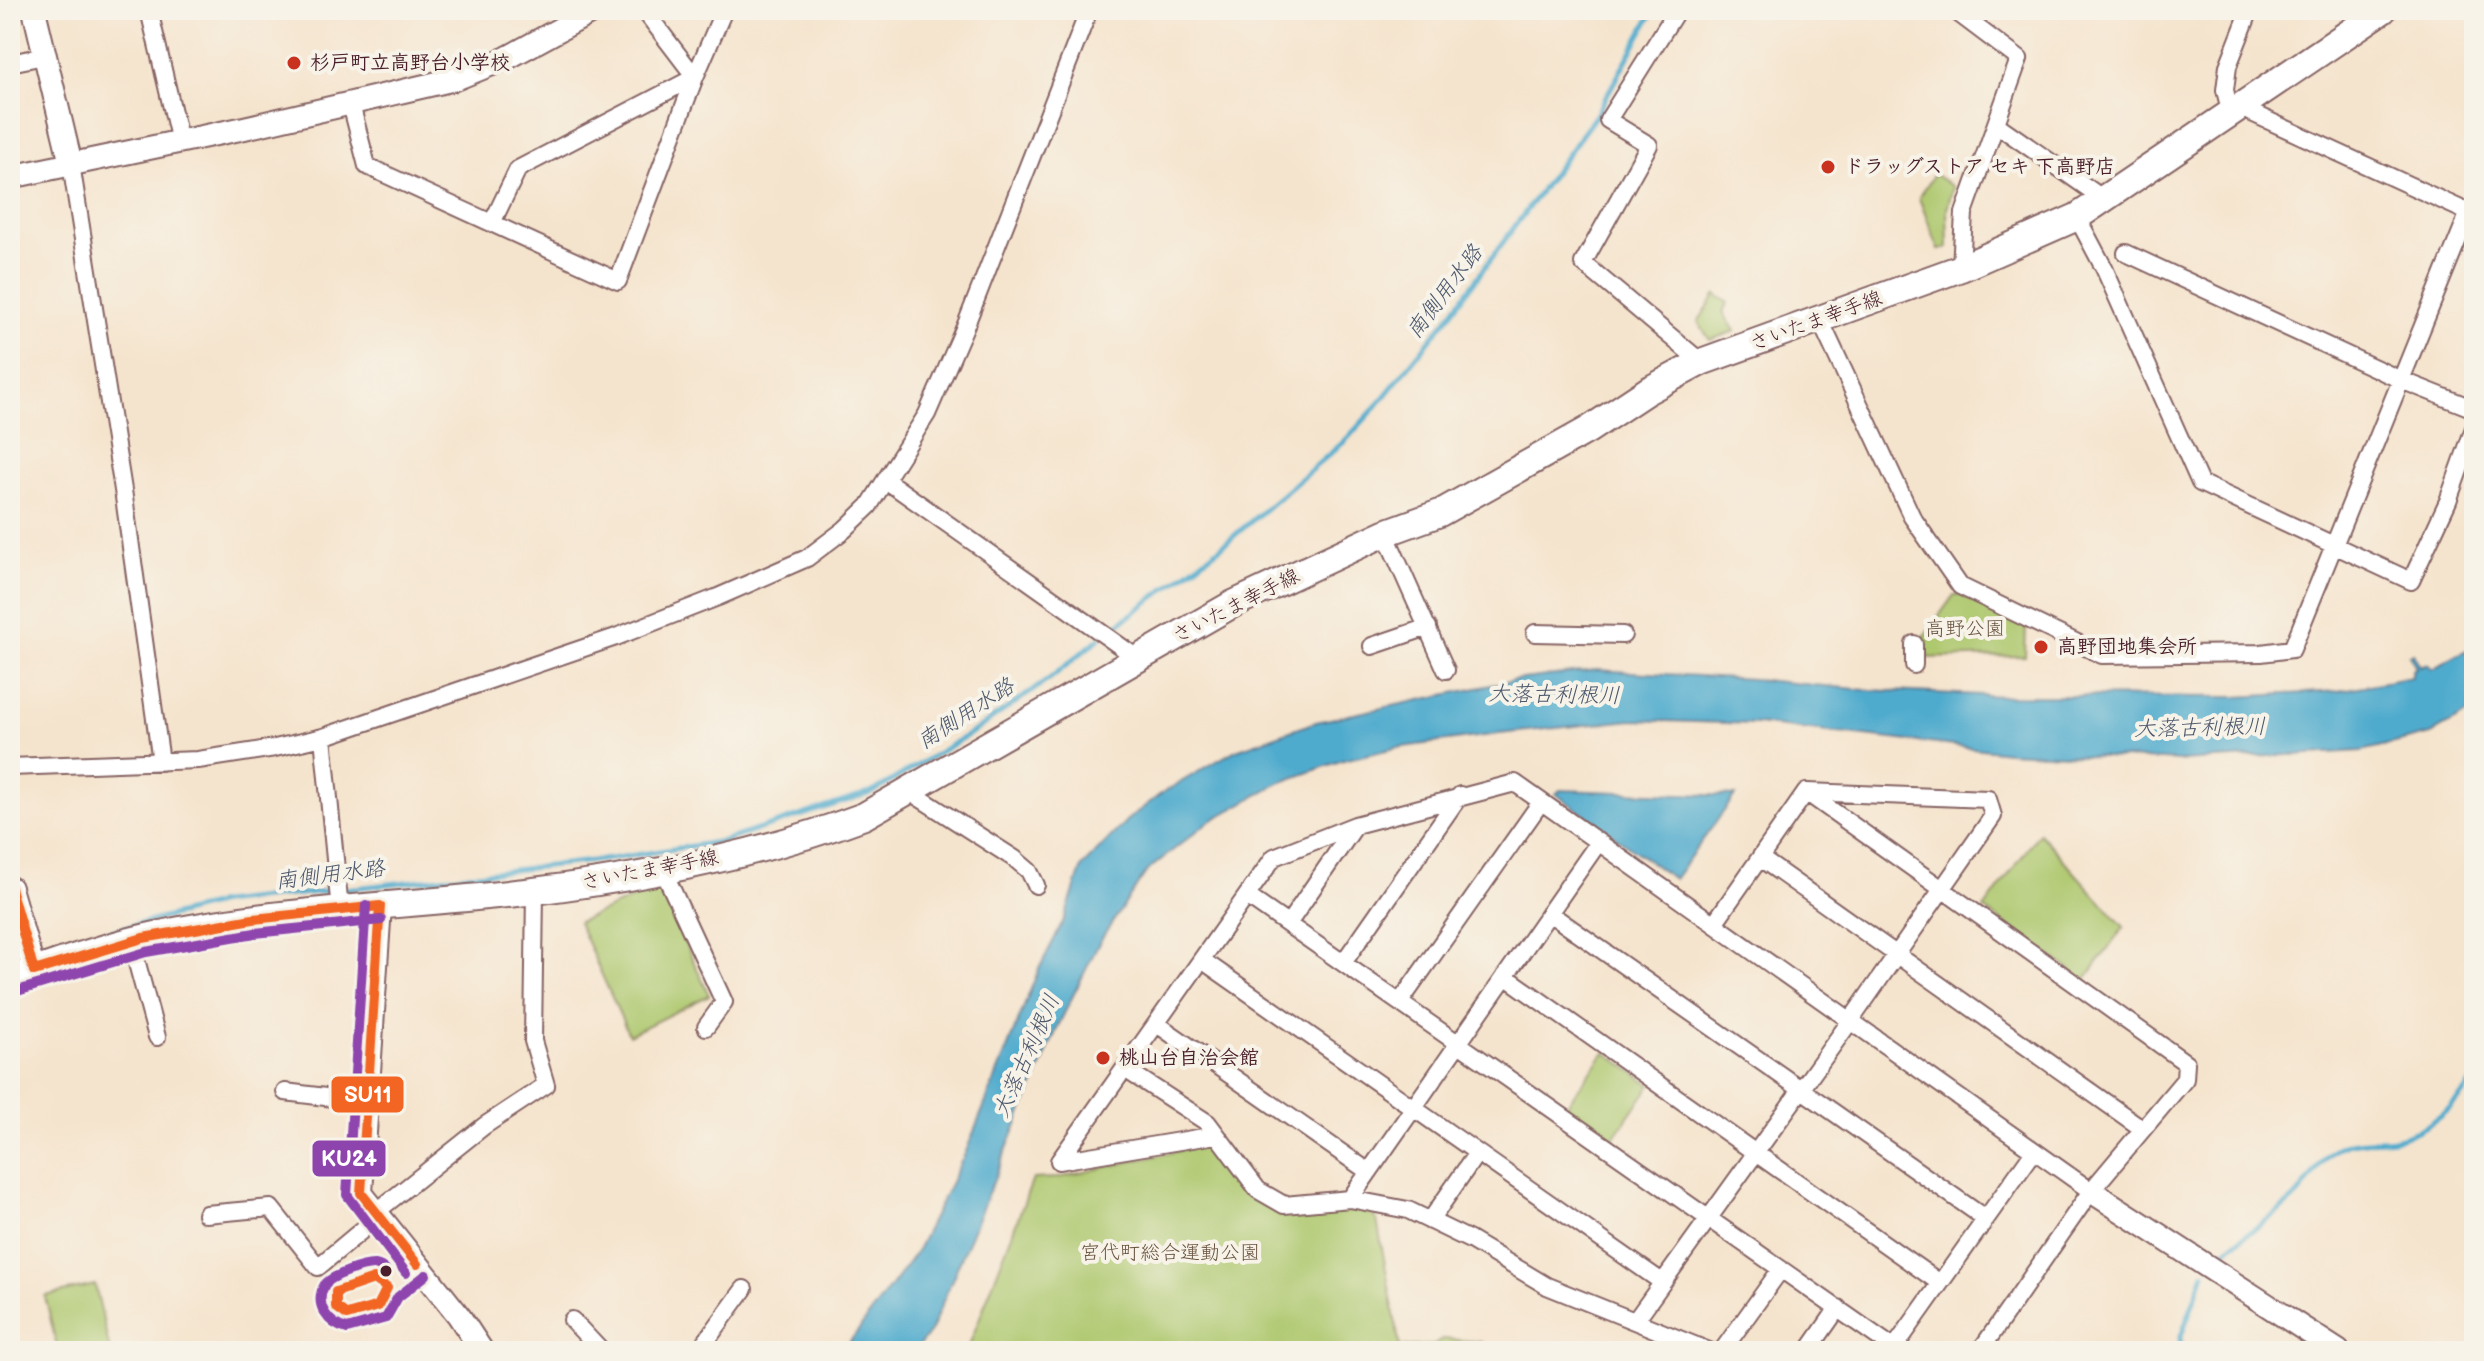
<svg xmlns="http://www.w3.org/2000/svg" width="2484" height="1361" font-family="'Balsamiq Sans','Klee One',sans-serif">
<rect width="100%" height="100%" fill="#f7f3e8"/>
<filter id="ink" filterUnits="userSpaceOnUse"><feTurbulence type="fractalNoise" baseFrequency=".0125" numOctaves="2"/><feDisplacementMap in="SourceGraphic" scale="16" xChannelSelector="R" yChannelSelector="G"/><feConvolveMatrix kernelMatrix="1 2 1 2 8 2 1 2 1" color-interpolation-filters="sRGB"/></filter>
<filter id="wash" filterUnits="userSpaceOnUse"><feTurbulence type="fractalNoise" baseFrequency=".006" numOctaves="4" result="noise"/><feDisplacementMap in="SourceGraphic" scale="32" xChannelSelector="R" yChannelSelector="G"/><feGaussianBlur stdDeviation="1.8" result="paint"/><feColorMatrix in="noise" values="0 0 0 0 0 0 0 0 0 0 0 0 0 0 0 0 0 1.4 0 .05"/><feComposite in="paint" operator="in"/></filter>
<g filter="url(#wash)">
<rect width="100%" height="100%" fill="#f5e4cd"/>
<path fill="#aec86e" stroke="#7c744c" stroke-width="2" d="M1934,174L1953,187L1947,209L1948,248L1939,250L1919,198Z
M1716,294L1728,303L1723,312L1735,331L1710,340L1698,322Z
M1954,595H1961L2026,627L2025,656L1917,658L1916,648Z
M2039,833L2124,927L2085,980L1984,909Z
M659,887L709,995L629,1035L578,922Z
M1605,1052L1651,1085L1612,1140L1566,1106Z
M1213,1143L1253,1195L1280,1213L1364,1207L1377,1220L1400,1347L1434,1345L1443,1339L1482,1342L1483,1351H967L1033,1179L1058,1178Z
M95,1285L110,1351H58L45,1296Z"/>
<path fill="#4fabcd" stroke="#4c657c" stroke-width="2" d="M2474,646V710L2431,734L2362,751L2180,761L2008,752L1757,724L1632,720L1499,734L1395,748L1343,760L1279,783L1207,823L1147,871L1100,941L1059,1024L931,1330L915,1351H843L916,1252L965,1154L1039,969L1064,920L1082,867L1127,820L1162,793L1236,750L1316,722L1515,680L1596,670L1752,679L1867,690L2004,696L2237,697L2337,691L2412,677V670L2416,668L2409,655L2413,654L2421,667L2428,664L2432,669Z
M1560,790L1735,796L1674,879L1556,794Z"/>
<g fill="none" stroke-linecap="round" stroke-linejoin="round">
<path stroke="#4fabcd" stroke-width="5" d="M1108,632L1221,547L1345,441L1375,408L1447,319L1596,115L1654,10
M31,943L52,945L71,942L221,903L610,859L723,841L873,792L976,730L1048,680L1100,638
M2213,1263C2237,1237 2269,1222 2295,1198C2309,1184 2317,1163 2333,1151C2350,1138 2373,1142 2393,1139C2426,1133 2457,1106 2474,1078
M2183,1351L2180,1339L2204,1273"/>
</g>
</g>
<g filter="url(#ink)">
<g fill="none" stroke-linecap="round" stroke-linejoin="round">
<g stroke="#866464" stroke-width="20">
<path id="minor" d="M149,10L180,142
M1677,10L1608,120L1649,145L1583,263L1701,362
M1954,10L2019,59L1964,213L1961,268
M10,63L44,56
M351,104L367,166L618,281L695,77L644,10
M2241,108L2474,215
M2231,115L2225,90L2228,66L2250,10
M1996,124L2105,200
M71,164L123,490L161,762
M2077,217L2104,268L2200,483L2411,581L2448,501L2474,428
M492,223L518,169L695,77L724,10
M2126,253L2401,380L2474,409
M1820,320L1912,517L1960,586L2102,655L2261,653L2292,649L2469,212
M887,481L1137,658
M1385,533L1446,670
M1535,633L1623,635
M1372,646L1428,627
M1914,665V644
M323,737L340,910
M10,767L198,760L275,748L323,737L616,637L718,597L807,558L844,530L869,506L927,414L967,322L1089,10
M909,791L1015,859L1029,871L1036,885
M1760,858L2143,1129
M663,870L724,1002L706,1027
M1247,896L1898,1351
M1549,913L1986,1219
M1715,922L1806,792L2186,1063L2185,1079L2091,1191L1980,1351
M1288,924L1355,826
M131,941L157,1037
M1202,960L1662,1282
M1343,963L1460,795
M1505,976L1940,1283
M1400,1002L1541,802
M1157,1024L1369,1172
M1125,1069L1208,1123L1258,1190L1284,1205L1350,1199L1408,1210L1470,1240L1547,1286L1709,1351
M285,1092L366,1102
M1059,1161L1274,857L1355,825L1515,783L2091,1191
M1059,1161L1216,1135
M1350,1199L1598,843
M376,1212L484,1126L546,1085L533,1041L535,891
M206,1214L271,1208L318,1267L379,1216
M1430,1221L1477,1153
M572,1320L601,1351
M1635,1321L1851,1020L1993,816L1988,799L1807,792
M699,1351L744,1289
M1722,1351L1781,1269
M1808,1351L1838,1308
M1892,1351L2034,1151"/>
</g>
<g stroke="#866464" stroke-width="26">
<path id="tertiary" d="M34,10L71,164
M10,177L240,129L455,79L507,58L595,10
M10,888L34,971
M380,906L361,1193L459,1316L482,1351
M2091,1191L2338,1351"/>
</g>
<g stroke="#866464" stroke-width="30">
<path id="primary" d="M10,979C54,965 98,948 143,938C271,908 404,907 534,891C645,877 760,855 864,816L1233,604L1385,533L1440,513L1588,430L1647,391L1701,362L1961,268L2077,217L2383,10"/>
</g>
<use href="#minor" stroke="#fff" stroke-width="16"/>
<use href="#tertiary" stroke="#fff" stroke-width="22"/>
<use href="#primary" stroke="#fff" stroke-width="26"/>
<g stroke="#f7f3e8" stroke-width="16">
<path id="bus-1" d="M10,888L34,971
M380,906L361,1193L417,1264
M34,971L143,938L253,919L380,906
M374,1279L387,1288L378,1306L347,1315L336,1307V1292Z"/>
</g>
<g stroke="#f7f3e8" stroke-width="16">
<path id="bus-2" d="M366,905L347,1195L406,1273
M14,992L146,952L255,933L381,920
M386,1271C383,1268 380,1266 375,1265C365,1264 329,1276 324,1286C314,1305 328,1324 347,1329L386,1318L398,1297L426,1275"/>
</g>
<use href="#bus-1" stroke="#f26522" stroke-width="10"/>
<use href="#bus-2" stroke="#8e44ad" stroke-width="10"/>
</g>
</g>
<g fill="#c8321e" stroke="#f7f3e8" stroke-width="3">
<circle cx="294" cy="63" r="8"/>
<circle cx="1828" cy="167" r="8"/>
<circle cx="2041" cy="647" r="8"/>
<circle cx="1103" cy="1058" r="8"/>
</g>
<circle fill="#4a1f2b" stroke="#f7f3e8" stroke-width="3" cx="386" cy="1271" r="7"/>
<g text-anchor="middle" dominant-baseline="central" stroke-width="8" stroke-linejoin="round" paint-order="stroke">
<g font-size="20" font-weight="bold" fill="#4a1f2b" stroke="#f7f3e8" text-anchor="start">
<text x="310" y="63">杉戸町立高野台小学校</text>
<text x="1844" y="167">ドラッグストア セキ 下高野店</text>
<text x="2057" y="647">高野団地集会所</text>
<text x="1119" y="1058">桃山台自治会館</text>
</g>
<g font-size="20" fill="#4a1f2b" stroke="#f7f3e8">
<text transform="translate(1816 321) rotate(-20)">さいたま幸手線</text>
<text transform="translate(1236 606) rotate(-27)">さいたま幸手線</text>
<text transform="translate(650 870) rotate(-11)">さいたま幸手線</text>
</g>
<g font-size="20" fill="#68523f" stroke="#f7f3e8">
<text x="1965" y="629">高野公園</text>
<text x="1170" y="1253">宮代町総合運動公園</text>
</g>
<g font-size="22" font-style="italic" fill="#4c576c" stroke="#f7f3e8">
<text transform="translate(1445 292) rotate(-53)">南側用水路</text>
<text transform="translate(1554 695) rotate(1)">大落古利根川</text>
<text transform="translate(966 714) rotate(-33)">南側用水路</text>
<text transform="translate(2200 728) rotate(-1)">大落古利根川</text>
<text transform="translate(330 875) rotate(-7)">南側用水路</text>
<text transform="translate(1027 1056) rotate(-66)">大落古利根川</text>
</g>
</g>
<g stroke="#f7f3e8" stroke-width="3">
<rect x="330" y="1075" width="75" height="39" rx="8" fill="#f26522"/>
<rect x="311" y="1139" width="76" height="39" rx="8" fill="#8e44ad"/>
</g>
<g font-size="22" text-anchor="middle" font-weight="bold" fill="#fff">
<text x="368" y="1102">SU11</text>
<text x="349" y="1166">KU24</text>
</g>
<rect width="2484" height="1361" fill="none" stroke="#f7f3e8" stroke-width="40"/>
</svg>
